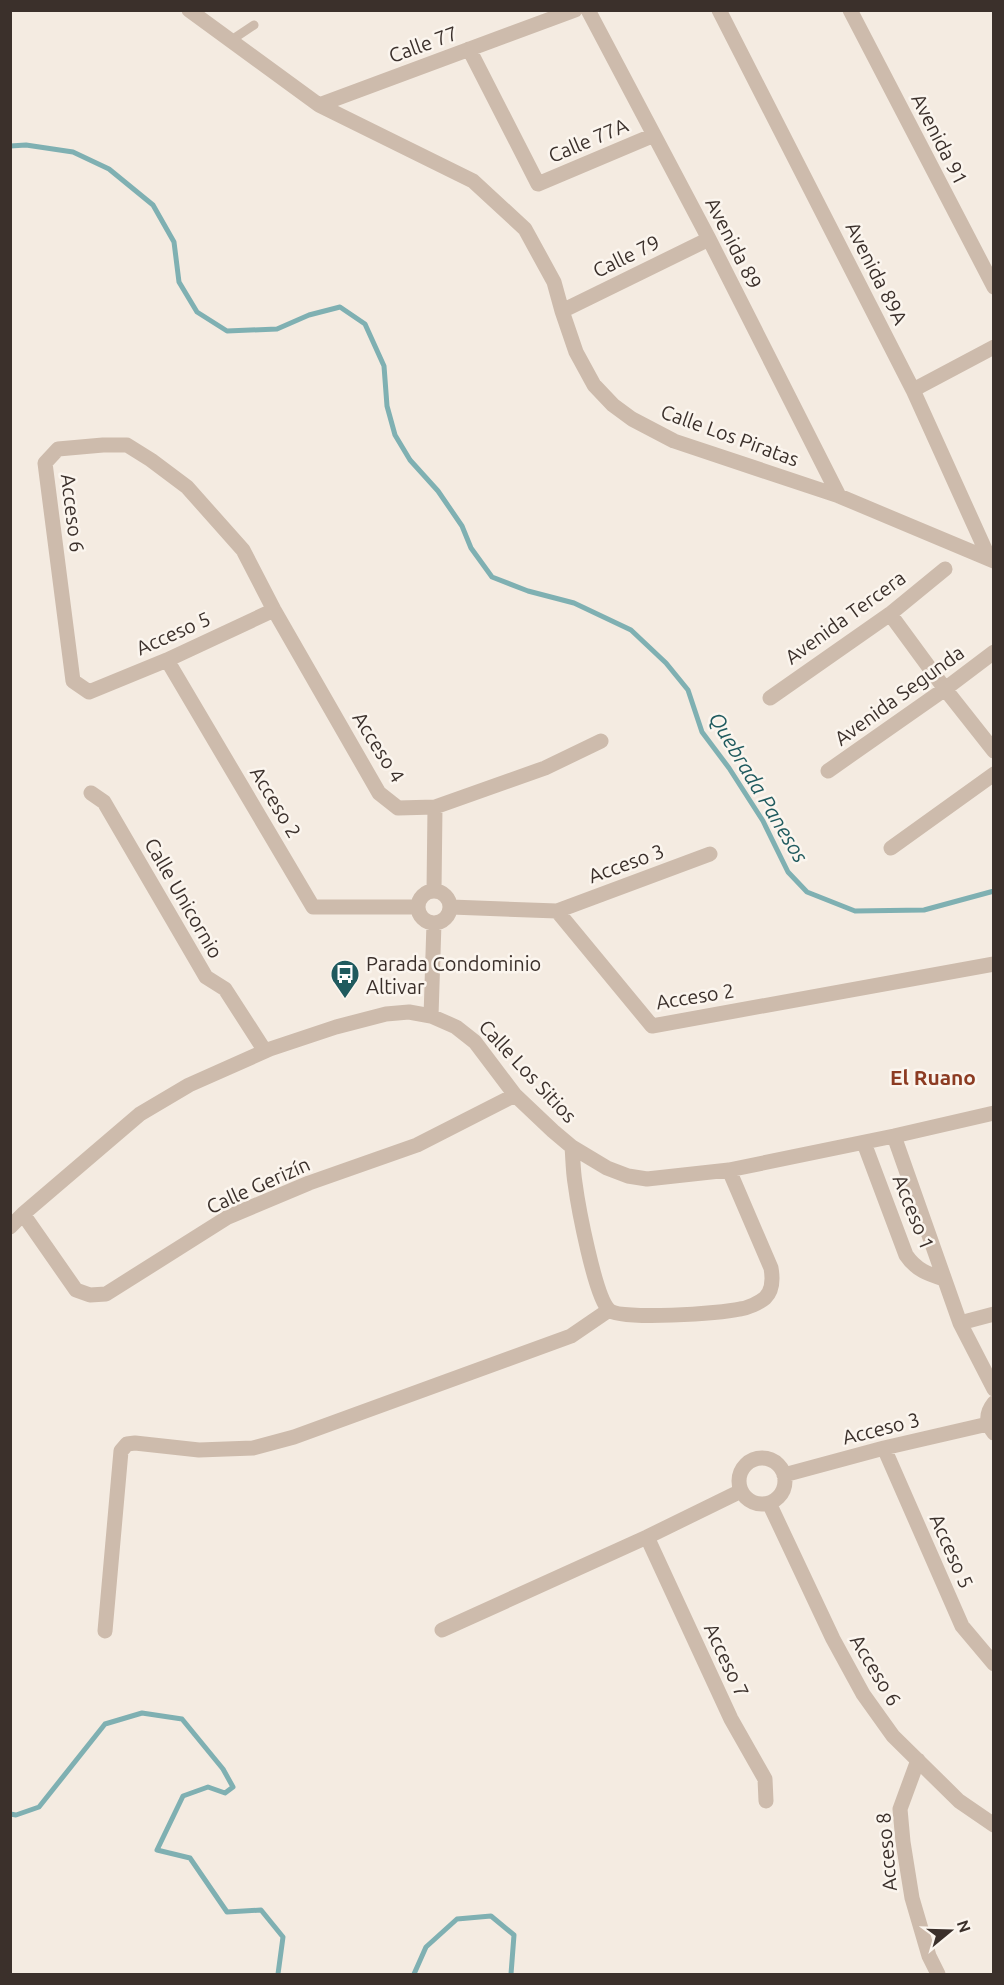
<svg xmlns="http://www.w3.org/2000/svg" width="1004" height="1985" font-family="Ubuntu,sans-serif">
<rect width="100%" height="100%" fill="#f4ebe1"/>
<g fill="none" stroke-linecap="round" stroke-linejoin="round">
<path stroke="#7fb0b2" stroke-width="5" d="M10,146L26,145L73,152L109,169L153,205L174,242L179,282L197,312L227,331L277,329L309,315L340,307L365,324L384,366L387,406L395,435L410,460L438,491L462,526L471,548L492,577L528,591L574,603L631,630L666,663L688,690L702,732L729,768L763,821L788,872L807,892L855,911L924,910L994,891
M10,1814L16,1815L39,1807L105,1724L142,1713L182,1719L223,1769L233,1787L225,1793L208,1787L183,1796L157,1850L190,1858L227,1912L261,1910L283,1937L278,1974
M414,1974L426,1947L457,1919L491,1916L514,1935L511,1974"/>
<path stroke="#cdbbac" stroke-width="9" d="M230,41L254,25"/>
<path stroke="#cdbbac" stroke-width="15" d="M189,10L319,105L473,181L525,229L554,282L562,311L576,352L594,385L613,405L632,419L674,441L839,496L994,561
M588,10L709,239L839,496
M719,10L913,390L989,558
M850,10L994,287
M469,49L538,184L654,135
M319,105L575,10
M562,311L709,239
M913,390L994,347
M274,610L167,660L89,692L73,681L45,463L58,449L103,445H127L151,460L187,487L243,550L274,610L379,793L398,808L435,807L545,768L601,741
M890,614L945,689L994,751
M167,660L313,907H418
M770,698L890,614L945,569
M828,771L945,689L994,652
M91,793L104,802L206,977L225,989L265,1051
M891,848L994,774
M418 907a16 16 0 1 1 32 0a16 16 0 1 1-32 0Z
M434,891L435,807
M451,907L557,911L652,1026L994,964
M557,911L710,854
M431,1016L434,923
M894,1136L960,1323L994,1389
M864,1143L906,1255C916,1270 928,1274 944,1279
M572,1147C573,1159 573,1171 575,1183C578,1206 595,1297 609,1310C620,1321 722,1313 740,1309C748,1308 759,1303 765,1298C773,1290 773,1279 771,1268L729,1170
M23,1214L76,1290L90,1295L106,1294L228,1217L309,1183L417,1145L515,1095
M10,1227L23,1214L140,1114L189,1085L270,1049L336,1027L386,1014L409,1012L431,1016L456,1027L475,1042L515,1095L553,1131L572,1147L607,1168L628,1176L647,1179L729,1170L894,1136L994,1113
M960,1323L994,1314
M994,1403C986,1413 986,1423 994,1433
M884,1448L962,1626L994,1664
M739 1481a23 23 0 1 1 46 0a23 23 0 1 1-46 0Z
M784,1475L884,1448L988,1424
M769,1503L833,1639L863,1694L893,1736L959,1801L994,1825
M647,1537L731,1719L765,1779L766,1801
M442,1630L647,1537L741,1491
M105,1631L121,1451L127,1444L135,1443L199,1450L253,1448L294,1437L571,1336L609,1310
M918,1760L900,1809L903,1842L912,1898L929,1956L938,1974"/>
</g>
<defs>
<g id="bus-pin" transform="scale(1.5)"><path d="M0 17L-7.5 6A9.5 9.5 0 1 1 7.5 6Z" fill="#1f5a5e" stroke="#fbf5ee"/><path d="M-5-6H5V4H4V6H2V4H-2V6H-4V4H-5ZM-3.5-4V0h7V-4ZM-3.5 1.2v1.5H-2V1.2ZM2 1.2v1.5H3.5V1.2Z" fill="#fff"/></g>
</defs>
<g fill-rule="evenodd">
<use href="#bus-pin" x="345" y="974"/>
</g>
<g text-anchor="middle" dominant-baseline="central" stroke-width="5" stroke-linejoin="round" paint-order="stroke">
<g font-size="20" fill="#3b302b" stroke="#fbf5ee">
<text transform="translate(423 44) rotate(-20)">Calle 77</text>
<text transform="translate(940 139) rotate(63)">Avenida 91</text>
<text transform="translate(588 140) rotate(-23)">Calle 77A</text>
<text transform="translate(734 243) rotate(63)">Avenida 89</text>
<text transform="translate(626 256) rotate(-26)">Calle 79</text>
<text transform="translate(877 273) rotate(63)">Avenida 89A</text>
<text transform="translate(730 435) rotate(20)">Calle Los Piratas</text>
<text transform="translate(73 513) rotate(83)">Acceso 6</text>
<text transform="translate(845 617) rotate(-36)">Avenida Tercera</text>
<text transform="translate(173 633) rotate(-24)">Acceso 5</text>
<text transform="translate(899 695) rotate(-36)">Avenida Segunda</text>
<text transform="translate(379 747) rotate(58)">Acceso 4</text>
<text transform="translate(276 802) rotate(59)">Acceso 2</text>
<text transform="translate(626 863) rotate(-20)">Acceso 3</text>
<text transform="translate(184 898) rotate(60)">Calle Unicornio</text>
<text transform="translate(695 996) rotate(-9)">Acceso 2</text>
<text transform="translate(528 1071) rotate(47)">Calle Los Sitios</text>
<text transform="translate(258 1185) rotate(-24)">Calle Gerizín</text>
<text transform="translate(914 1212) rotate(68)">Acceso 1</text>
<text transform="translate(881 1428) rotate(-14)">Acceso 3</text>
<text transform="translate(952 1551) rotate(66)">Acceso 5</text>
<text transform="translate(727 1660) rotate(65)">Acceso 7</text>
<text transform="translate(876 1670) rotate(59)">Acceso 6</text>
<text transform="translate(886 1852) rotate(-95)">Acceso 8</text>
</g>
<g font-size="20" fill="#3b302b" stroke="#fbf5ee" text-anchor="start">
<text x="366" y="963">Parada Condominio<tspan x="366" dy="23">Altivar</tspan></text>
</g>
<g font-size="21" font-style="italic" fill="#1f5a5e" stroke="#fbf5ee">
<text transform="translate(759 787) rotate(59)">Quebrada Panesos</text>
</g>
<g font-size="21" font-weight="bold" fill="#8c3b22" stroke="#fbf5ee">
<text x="933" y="1077">El Ruano</text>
</g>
</g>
<rect width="1004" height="1985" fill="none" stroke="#3b302b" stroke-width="24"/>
<g transform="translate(950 1931) rotate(71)" stroke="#fbf5ee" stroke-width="4.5" paint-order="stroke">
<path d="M0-4.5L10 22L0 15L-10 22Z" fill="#3b302b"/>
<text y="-9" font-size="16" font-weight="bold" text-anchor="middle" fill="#3b302b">N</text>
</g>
</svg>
